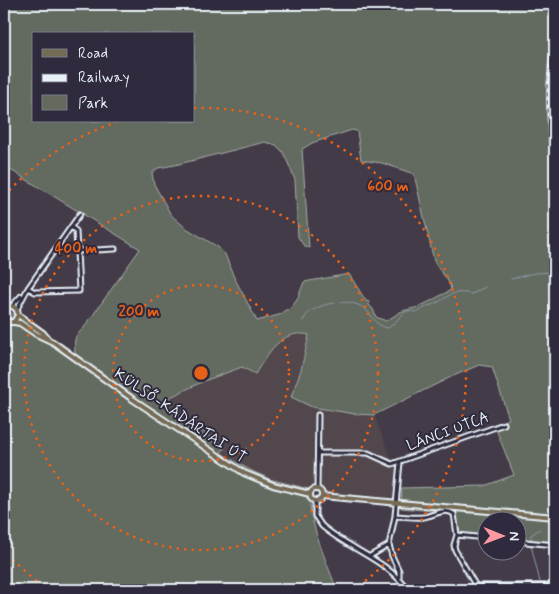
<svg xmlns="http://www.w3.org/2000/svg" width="559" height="594" font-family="Mynerve,sans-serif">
<rect width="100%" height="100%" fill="#433b47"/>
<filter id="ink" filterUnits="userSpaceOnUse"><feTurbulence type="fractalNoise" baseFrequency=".02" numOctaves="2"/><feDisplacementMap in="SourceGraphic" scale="10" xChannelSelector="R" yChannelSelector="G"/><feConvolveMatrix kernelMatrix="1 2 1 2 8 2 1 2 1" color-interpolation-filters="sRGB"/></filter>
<g filter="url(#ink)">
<path fill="#51474e" d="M303,334H309L301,370L291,397L355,414L374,415L393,463L399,462L396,502L323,495L321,491L318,489L313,490L269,479L263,474H258L245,468L221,453L225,447L160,402L204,381L242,366L255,374L273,346L281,339L290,335Z"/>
<path fill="#646b5e" stroke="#a6aeab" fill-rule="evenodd" d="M4,4H555V543L517,539L516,522H486V536L459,533L454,513L401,508L402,488L484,486L514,475L494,424L509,419L492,367L479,365L451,377L374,415L355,414L312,407L291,397L301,370L309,335C281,328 268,354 255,374L242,367L204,381L160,402L225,447L221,453C232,460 243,466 254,472C260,475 264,475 269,479L313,490C300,503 331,573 337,590H4V308L71,355L75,351C74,340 74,336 83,329L140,249L4,166ZM34,34H194V121H34ZM352,130L357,131L361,160L382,163L414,174L434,261C438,271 450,279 451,290L419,307L402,311L386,321L376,317L373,309L369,305V302L366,301L349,274L304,282L297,300L289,310H285L282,314L257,321L233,275L225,254L218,247L186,228L171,215L154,184L152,173L158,168L175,165L265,142L276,145L283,152L288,163L295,180L298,237L304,246L309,248L302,149L312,143Z"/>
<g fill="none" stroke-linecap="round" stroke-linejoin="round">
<path stroke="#8c9aac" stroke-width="1" d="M511,279L534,273L555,272
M303,321C304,318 307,314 310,312C322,303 348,298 362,307C373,313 372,325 388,328L391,326L405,312C410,310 413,312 417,312C422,311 424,307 428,306C450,300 445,289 472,294L485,287
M531,540V535L540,529
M531,545L540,582"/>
<g stroke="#e8f1f8" stroke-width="7">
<path id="minor" d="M77,251L115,249
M28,288L35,292L79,291L76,231L71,227
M12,306L21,296
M17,309L28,288L80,214
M318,453H368L392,464L504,424
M317,489L318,415
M315,502V516L322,526C350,550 386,559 408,590
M395,516C404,516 414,518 423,517C434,516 443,507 454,514L457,535L454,545L455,550L478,590
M457,535L486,538
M516,541L555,545
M370,556L389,545
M399,578V571L392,556L389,545L395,516L400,462
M459,590L475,586H550"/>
</g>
<g stroke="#e8f1f8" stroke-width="8">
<path id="major" d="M4,308C10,303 18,307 18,315L14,322H9L4,320
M18,315L43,333L47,338
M14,322L20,323L36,334L53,342L131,398L244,473L273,485L310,494
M310 495a6 6 0 1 1 12 0a6 6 0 1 1-12 0Z
M322,496L555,517"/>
</g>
<use href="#minor" stroke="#2f2a3d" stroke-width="3"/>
<use href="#major" stroke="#746b55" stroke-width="4"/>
<g stroke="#e8f1f8" stroke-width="3">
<path id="rail" d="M555,29C545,77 545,124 555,172"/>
</g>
<use href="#rail" stroke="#2f2a3d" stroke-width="1" stroke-dasharray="4" stroke-linecap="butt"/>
</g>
</g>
<g fill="none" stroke="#e86118" stroke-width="2.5" stroke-dasharray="2.5 5">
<circle cx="201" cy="373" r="88"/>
<circle cx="201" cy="373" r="177"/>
<path d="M49 590A265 265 0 0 1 4 550M4 196A265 265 0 0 1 117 122M194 108A265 265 0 0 1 353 590"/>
</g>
<g text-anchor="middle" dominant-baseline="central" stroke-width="4" stroke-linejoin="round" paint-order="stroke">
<g font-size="15" fill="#e8f1f8" stroke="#2f2a3d">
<text transform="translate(180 416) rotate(34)">KÜLSŐ-KÁDÁRTAI ÚT</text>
<text transform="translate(448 432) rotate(-20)">LÁNCI UTCA</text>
</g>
</g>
<circle cx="201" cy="373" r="8" fill="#e86118" stroke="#2f2a3d" stroke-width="2.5"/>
<g font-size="15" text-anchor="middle" font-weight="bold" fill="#e86118" stroke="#2f2a3d" stroke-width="4" stroke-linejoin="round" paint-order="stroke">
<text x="388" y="191">600 m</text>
<text x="76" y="253">400 m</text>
<text x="139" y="316">200 m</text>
</g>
<rect width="559" height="594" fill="none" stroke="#2f2a3d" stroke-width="20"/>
<rect x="10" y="10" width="539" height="574" fill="none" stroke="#e8f1f8" stroke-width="2" filter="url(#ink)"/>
<rect x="32" y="32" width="162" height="90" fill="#2f2a3d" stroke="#797a88"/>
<rect x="42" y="49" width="25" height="8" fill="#746b55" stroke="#797a88"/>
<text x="78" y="58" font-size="15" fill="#e8f1f8">Road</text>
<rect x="42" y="74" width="25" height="8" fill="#e8f1f8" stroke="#797a88"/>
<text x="78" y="82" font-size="15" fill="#e8f1f8">Railway</text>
<rect x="42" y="95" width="25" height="15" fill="#646b5e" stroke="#797a88"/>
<text x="78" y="108" font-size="15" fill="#e8f1f8">Park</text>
<g transform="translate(502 536) rotate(91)"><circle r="24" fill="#2f2a3d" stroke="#797a88"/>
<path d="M0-4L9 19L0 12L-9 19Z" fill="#ff9aa2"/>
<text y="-8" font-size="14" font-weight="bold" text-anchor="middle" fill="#e8f1f8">N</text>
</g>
</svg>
